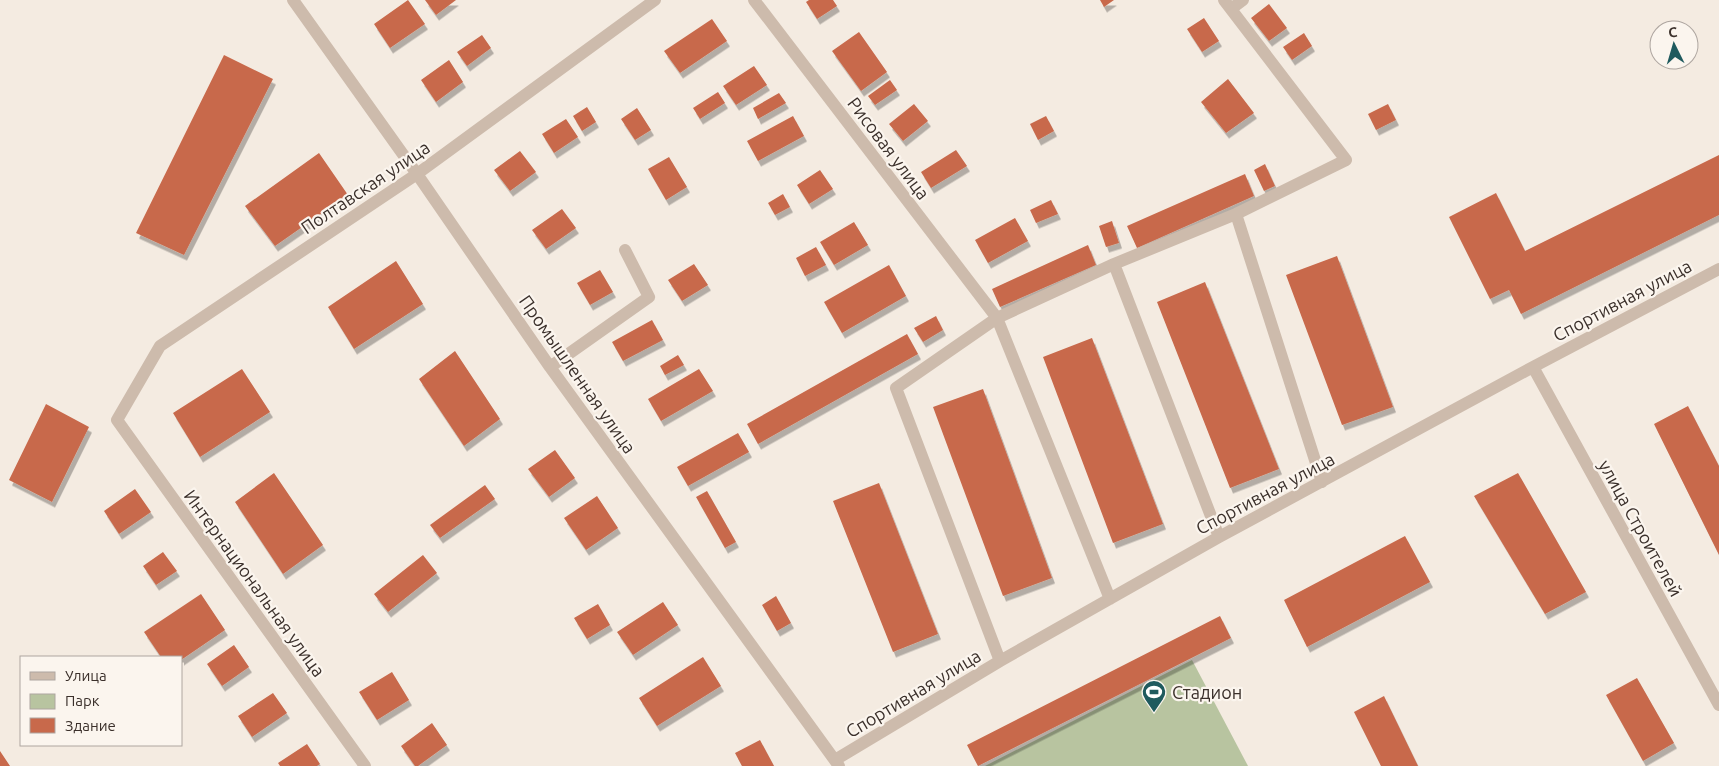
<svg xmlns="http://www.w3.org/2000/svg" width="1719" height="766" font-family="Ubuntu,sans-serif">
<defs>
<filter id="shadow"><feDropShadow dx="3" dy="5.5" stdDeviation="0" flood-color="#0004"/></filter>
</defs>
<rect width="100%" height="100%" fill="#f4ebe1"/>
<path fill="#b8c4a0" d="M1192,660L1248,766H985Z"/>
<path fill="#c8694b" filter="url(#shadow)" d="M408,0L425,24L390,48L374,24Z
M425,0H456L436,15Z
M809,0H833L837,6L817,19L806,2Z
M1100,0H1114L1104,7Z
M1269,4L1287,28L1269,41L1251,18Z
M1204,18L1219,41L1202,52L1187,29Z
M712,19L727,41L680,73L664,51Z
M859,32L887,72L861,91L832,51Z
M1304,33L1312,46L1292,60L1283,47Z
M482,35L491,48L467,66L457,52Z
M224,55L273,79L184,255L136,233Z
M449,60L463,82L436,102L421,80Z
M754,66L767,85L736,105L723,86Z
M1228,79L1254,113L1226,133L1201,102Z
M890,80L897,90L875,105L868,96Z
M718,92L725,103L700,119L693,108Z
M779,93L786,103L758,119L753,108Z
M914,104L928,121L903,141L889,124Z
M1388,104L1396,120L1376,130L1368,114Z
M587,107L596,122L582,131L573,116Z
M637,108L651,130L635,140L621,119Z
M793,116L804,136L758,161L747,141Z
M1046,116L1054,131L1038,140L1030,124Z
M566,119L578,137L554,153L542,134Z
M956,150L967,166L931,188L921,172Z
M520,151L536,172L510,191L494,170Z
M319,153L348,195L275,246L245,206Z
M1719,155V215L1521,314L1509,290L1490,299L1449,217L1496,193L1525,251Z
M669,157L687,187L666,200L648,169Z
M1265,164L1275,186L1264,191L1254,170Z
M820,170L833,189L809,204L797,185Z
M1245,174L1254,196L1137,248L1127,226Z
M783,194L790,207L775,215L768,203Z
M1051,200L1058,214L1036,223L1030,210Z
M562,209L576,228L546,249L532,230Z
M1015,218L1028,241L988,263L975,240Z
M1112,221L1119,243L1106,247L1099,226Z
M854,222L868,245L834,265L820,242Z
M1088,245L1096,265L1000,307L992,289Z
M816,247L826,265L805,276L796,258Z
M1337,256L1393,407L1342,425L1286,275Z
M396,261L423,304L354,349L328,307Z
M694,264L708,285L682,301L668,280Z
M889,265L906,296L842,333L824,302Z
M600,270L613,292L590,305L577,283Z
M1205,282L1279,469L1230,488L1157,302Z
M936,316L943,330L923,342L914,328Z
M652,320L663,340L623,361L612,342Z
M907,334L918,354L758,444L747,424Z
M1092,338L1163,524L1113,543L1043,357Z
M455,351L500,419L464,446L419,379Z
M678,355L684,365L665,375L660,366Z
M242,369L270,412L200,457L173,413Z
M699,369L713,391L661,421L648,399Z
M983,389L1052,578L1003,596L933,407Z
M46,404L89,427L52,502L9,480Z
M1688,406L1719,466V555L1654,424Z
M738,433L749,452L688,486L677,467Z
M555,450L575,478L549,497L528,469Z
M274,473L323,545L283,574L235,502Z
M1518,473L1586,592L1545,614L1474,496Z
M879,483L938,634L893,652L833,501Z
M485,485L495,499L440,538L430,525Z
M135,489L151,512L119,534L104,511Z
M707,491L736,542L725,548L696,497Z
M597,496L618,528L586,550L564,518Z
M1405,536L1430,582L1307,647L1284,600Z
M163,552L177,571L156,585L143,566Z
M423,555L437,573L388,612L374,594Z
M201,594L225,630L181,660V657H161L144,632Z
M776,596L791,623L777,631L762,605Z
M663,602L678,625L633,655L617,632Z
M598,604L610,625L587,639L574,618Z
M1220,616L1231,638L978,766L967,745Z
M234,645L249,667L222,686L207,664Z
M703,657L721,686L657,726L639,698Z
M392,672L409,700L377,720L359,692Z
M1637,678L1674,743L1643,761L1606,695Z
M273,693L287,713L252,737L238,716Z
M1384,696L1418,766H1381L1354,712Z
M432,723L447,745L418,766H415L401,746Z
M760,740L774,766H742L735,753Z
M307,744L320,764L317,766H280L278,763Z
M0,751L10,766H0Z"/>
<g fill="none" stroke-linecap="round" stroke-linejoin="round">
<path stroke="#cdbbac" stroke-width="12" d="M293,0L417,174L550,367L839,766
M754,0L997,318L1110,599
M1231,9L1243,0
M1236,214L1322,482
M1114,264L1219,537
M550,367L649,297L625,250
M1533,367L1719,705
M1000,661L896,388L997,318L1114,264L1236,214L1346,160L1224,0
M835,760L1000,661L1219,537L1533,367L1719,269
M365,766L117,420L160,346L417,174L655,0"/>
</g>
<defs>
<g id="stadium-pin" transform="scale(1.25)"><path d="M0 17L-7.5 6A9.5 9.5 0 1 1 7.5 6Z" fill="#1f5a5e" stroke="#fbf5ee"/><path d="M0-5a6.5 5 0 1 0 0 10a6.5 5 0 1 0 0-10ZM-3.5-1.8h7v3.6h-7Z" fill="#fff"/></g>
</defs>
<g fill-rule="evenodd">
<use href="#stadium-pin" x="1154" y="692"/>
</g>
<g text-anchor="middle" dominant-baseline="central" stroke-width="4.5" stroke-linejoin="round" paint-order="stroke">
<g font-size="18" fill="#3b302b" stroke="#fbf5ee">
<text transform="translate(889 148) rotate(53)">Рисовая улица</text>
<text transform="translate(365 187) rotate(-34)">Полтавская улица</text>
<text transform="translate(1622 300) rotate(-28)">Спортивная улица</text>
<text transform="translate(578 374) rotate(55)">Промышленная улица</text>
<text transform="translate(1265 493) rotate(-28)">Спортивная улица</text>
<text transform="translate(1641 528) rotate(61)">улица Строителей</text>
<text transform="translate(255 583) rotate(54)">Интернациональная улица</text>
<text transform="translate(913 693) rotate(-31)">Спортивная улица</text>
</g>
<g font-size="18" fill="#3b302b" stroke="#fbf5ee" text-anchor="start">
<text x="1172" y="692">Стадион</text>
</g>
</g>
<rect x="20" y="656" width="162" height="90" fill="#fbf5ee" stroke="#aea6a0"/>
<rect x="30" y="672" width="25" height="8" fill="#cdbbac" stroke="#aea6a0"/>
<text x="65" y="681" font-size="15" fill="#3b302b">Улица</text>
<rect x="30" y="694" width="25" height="15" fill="#b8c4a0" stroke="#aea6a0"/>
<text x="65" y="706" font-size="15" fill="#3b302b">Парк</text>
<rect x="30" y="718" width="25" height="15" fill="#c8694b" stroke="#aea6a0"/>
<text x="65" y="731" font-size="15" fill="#3b302b">Здание</text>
<g transform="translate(1674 45) rotate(355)"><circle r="24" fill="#fbf5ee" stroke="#aea6a0"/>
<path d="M0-4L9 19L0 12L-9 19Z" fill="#1f5a5e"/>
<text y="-8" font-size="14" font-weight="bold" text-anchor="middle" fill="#3b302b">С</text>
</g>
</svg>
